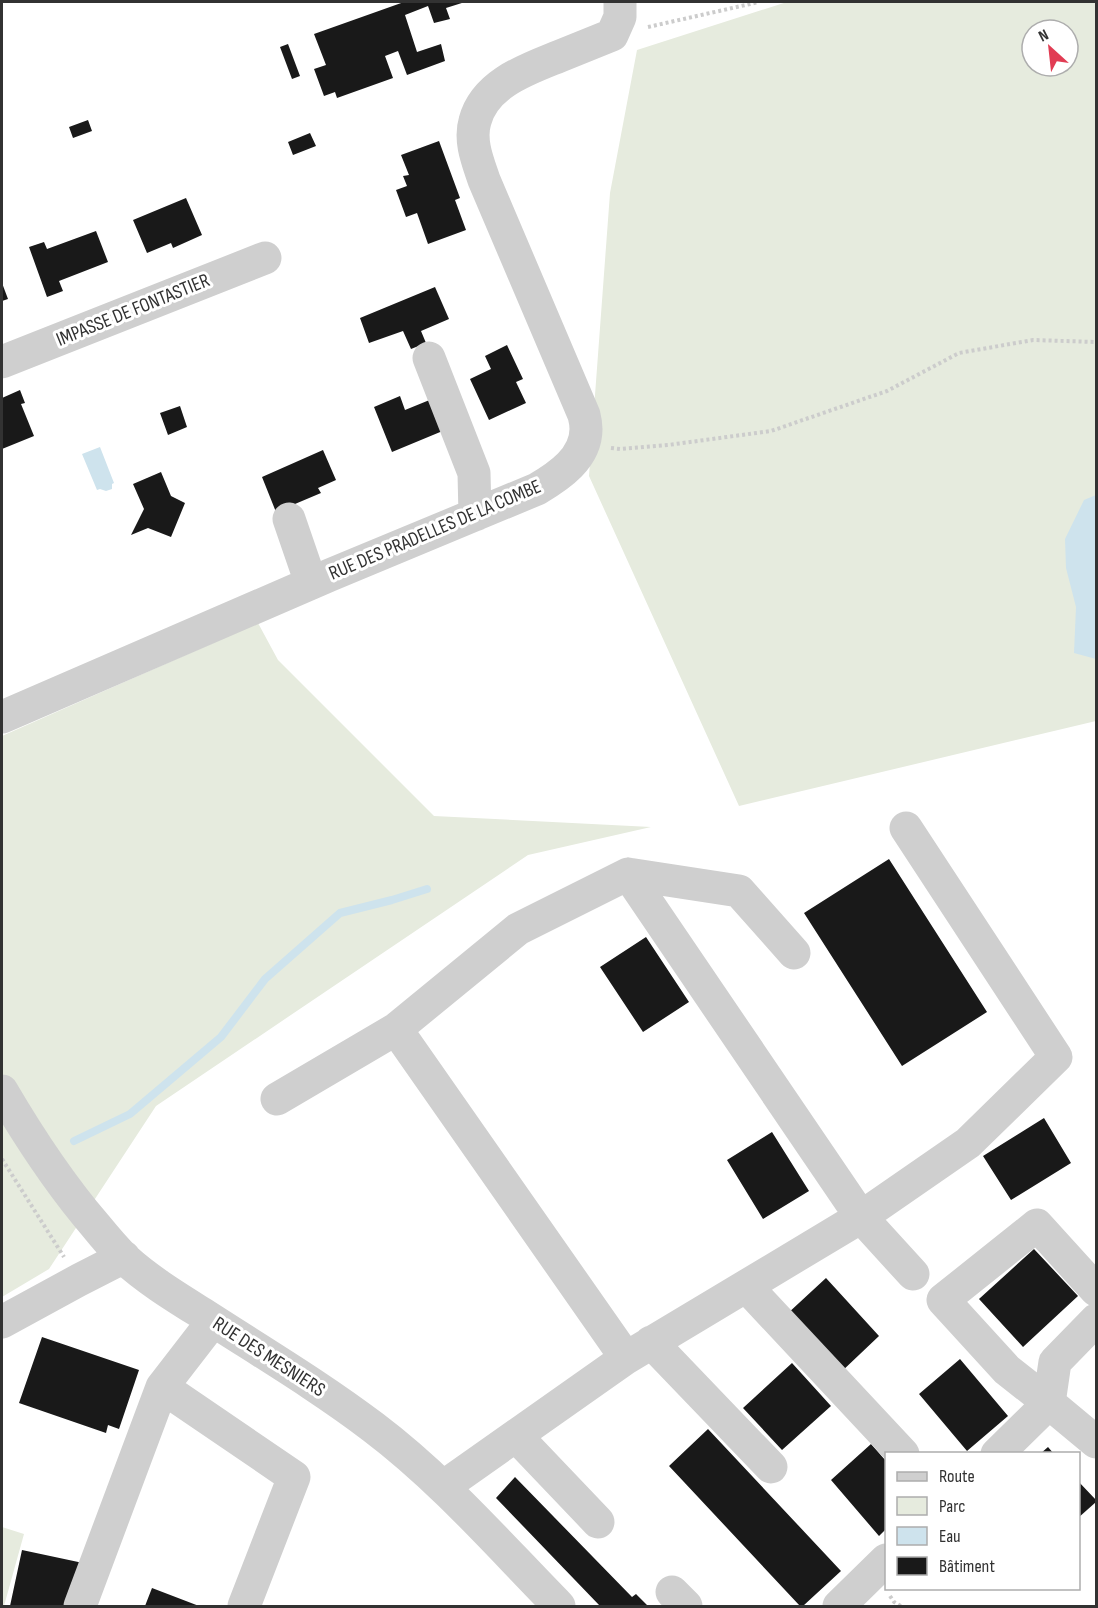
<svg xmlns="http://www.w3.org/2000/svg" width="1098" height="1608" font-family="'Sofia Sans Condensed',sans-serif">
<rect width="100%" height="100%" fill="#fff"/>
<path fill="#e6ebde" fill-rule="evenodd" d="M787,2H1096V721L739,806L589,476L610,193L637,50ZM1032,30H1068V66H1032Z
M258,623L278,660L434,816L651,827L528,855L156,1106L49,1269L2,1297V736Z
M2,1527L24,1534L4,1606H2Z"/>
<path fill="#cee3ed" d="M100,447L114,483L112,484V489L106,491L100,489L97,490L82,454Z
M1096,495V659L1074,653L1076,607L1066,568L1065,539L1084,500Z"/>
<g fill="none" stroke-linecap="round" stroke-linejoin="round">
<path stroke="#cee3ed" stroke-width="8" d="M74,1141L130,1114L221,1037L265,979L340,913L392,900L427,889"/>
</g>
<path fill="#191919" d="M404,2H465L446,8L450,19L434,23L428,6L405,15L417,52L441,44L445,61L407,75L398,51L385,56L393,78L337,98L335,92L324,96L314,69L326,65L314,34Z
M288,44L300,76L292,79L280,47Z
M88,120L92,131L73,138L69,127Z
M310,133L316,146L293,155L288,142Z
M439,141L460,198L455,200L466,230L428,244L417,213L406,217L396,190L407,186L403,176L409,175L401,155Z
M186,198L202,235L173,248L171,243L147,253L133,220Z
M96,231L108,262L59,281L63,291L47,297L29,247L44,242L47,249Z
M2,283L8,299L2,301Z
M435,287L449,319L421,331L426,343L411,349L403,331L369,343L360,318Z
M507,345L523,379L516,382L526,403L489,420L470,379L491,369L485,356Z
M20,390L25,403L21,404L34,436L2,449V398Z
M400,396L405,410L432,399L445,430L392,452L374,407Z
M180,406L187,427L168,435L160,413Z
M323,450L336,480L318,488L321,493L276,512L262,477Z
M161,472L171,496L185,503L171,537L148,528L131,535L144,509L133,484Z
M889,859L987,1012L902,1066L804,913Z
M646,937L689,1002L643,1032L600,967Z
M1044,1118L1071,1163L1011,1200L983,1156Z
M772,1132L809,1191L763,1219L727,1160Z
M1034,1249L1078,1296L1023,1347L979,1299Z
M826,1278L879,1336L840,1373L786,1315Z
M42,1337L139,1370L119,1429L108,1425L106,1433L19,1403Z
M960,1359L1008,1416L967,1451L919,1394Z
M792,1363L831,1406L782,1450L743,1408Z
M708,1429L841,1571L803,1606H800L669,1466Z
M871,1444L886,1461V1529L879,1536L831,1480Z
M1048,1447L1054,1454H1040Z
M515,1477L632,1597L636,1594L648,1606H600L496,1498Z
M1078,1481L1096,1500V1502L1078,1518Z
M22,1550L83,1563L73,1606H10Z
M152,1588L199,1606H145Z"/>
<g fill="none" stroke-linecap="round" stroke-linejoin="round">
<path stroke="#ccc" stroke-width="4" stroke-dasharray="3 3" stroke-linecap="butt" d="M648,27L759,2
M611,448L620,449L668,445L771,431L887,391L959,353L1033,340L1096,342
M2,1159L64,1257
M890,1596L894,1602L901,1606"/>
<path stroke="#cfcfcf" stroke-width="33" d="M429,358L474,473L475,515
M2,362L265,258
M289,519L311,583
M2,717L330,575L537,489C559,476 586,458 586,429C586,425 585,419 584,415L484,180C478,162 469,141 475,121C485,83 528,69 560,56C577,49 595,42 612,35L620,17V2
M628,874L739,891L794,953
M396,1029L626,1358L443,1487
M2,1091C29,1137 59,1183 95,1225C104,1236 114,1248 125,1259C148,1280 176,1297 203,1314C260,1351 319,1386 373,1427C442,1479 499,1545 559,1606
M277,1099L396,1029L518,929L628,874L861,1217L913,1274
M746,1286L903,1454
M1096,1290L1037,1225L943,1300L1007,1370L1049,1403L1096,1442
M2,1322L79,1280L124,1257
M651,1342L771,1467
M626,1358L861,1217L968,1143L1056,1057L906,828
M162,1387L294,1477L244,1606
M516,1436L598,1522
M997,1454L1049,1403L1055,1362L1096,1320
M672,1592L686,1606
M80,1606L162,1387L213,1321
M839,1606L886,1560"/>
</g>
<g text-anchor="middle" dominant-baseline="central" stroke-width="6" stroke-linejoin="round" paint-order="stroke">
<g font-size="20" fill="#323232" stroke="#fff">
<text transform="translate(133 310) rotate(-22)">IMPASSE DE FONTASTIER</text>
<text transform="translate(435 530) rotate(-23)">RUE DES PRADELLES DE LA COMBE</text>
<text transform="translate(269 1357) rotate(33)">RUE DES MESNIERS</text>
</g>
</g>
<rect width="1098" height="1608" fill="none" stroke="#323232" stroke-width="6"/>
<rect x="885" y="1452" width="195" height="138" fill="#ffffff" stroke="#adadad" stroke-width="1.5"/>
<rect x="897" y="1472" width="30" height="9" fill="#cfcfcf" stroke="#adadad" stroke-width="1.5"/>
<text x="939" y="1482" font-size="18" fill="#323232">Route</text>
<rect x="897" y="1497" width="30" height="18" fill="#e6ebde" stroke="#adadad" stroke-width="1.5"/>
<text x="939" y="1512" font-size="18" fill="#323232">Parc</text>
<rect x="897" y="1527" width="30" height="18" fill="#cee3ed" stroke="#adadad" stroke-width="1.5"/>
<text x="939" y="1542" font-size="18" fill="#323232">Eau</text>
<rect x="897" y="1557" width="30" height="18" fill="#191919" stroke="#adadad" stroke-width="1.5"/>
<text x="939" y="1572" font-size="18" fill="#323232">Bâtiment</text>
<g transform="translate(1050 48) rotate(333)"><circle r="28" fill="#ffffff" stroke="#adadad" stroke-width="1.5"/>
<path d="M0-4.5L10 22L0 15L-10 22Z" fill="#e13c53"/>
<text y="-9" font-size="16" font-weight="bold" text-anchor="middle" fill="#323232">N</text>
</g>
</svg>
